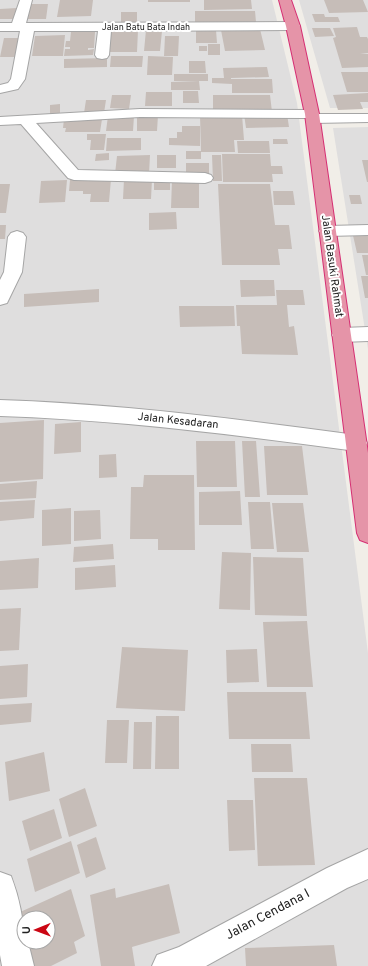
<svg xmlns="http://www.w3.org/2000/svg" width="368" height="966" font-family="Overpass,sans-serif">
<rect width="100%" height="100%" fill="#f1eee8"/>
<path fill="#dfdede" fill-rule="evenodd" d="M0,0H272L297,103L368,653V966H0ZM24,918H48V942H24Z
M299,0H368V108H330Z
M368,127V349L333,128Z"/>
<path fill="#c6bdb8" d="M60,0H93L91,16L57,17Z
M148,0H190V2H148Z
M204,0H251L252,9L204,10Z
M324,0H363L368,12L329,13Z
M29,4H48L46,19H27Z
M17,8L15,19H0V9Z
M195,11H255L256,22H195Z
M121,12H137V23H121Z
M312,14H324L325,17H338L340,22H315Z
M357,27L360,37H367L368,39V53H360L368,54V67L342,68L333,38L336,37L333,28Z
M312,28H330L334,36L315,37Z
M260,29L265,50L225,51L221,30Z
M111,30H138L137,52H109Z
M146,30L162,31L160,51H144Z
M196,30H216L217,43H196Z
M71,32H95L94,48H88V50L94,49L93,55L64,56L65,49H70V47H65L66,41H70Z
M65,35L63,56H32L35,36Z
M165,36H179L178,56H164Z
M4,38H21L16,57H0Z
M208,44H220V55H208Z
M199,46H207V51H199Z
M111,56H143L142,67H110Z
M148,56L173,57L172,75H147Z
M107,58V67L64,68V59Z
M189,61H205L206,73H189Z
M267,67L269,77L231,78V79H272L273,93H232V84L212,83V78H224L223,68Z
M341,72H368V92H347Z
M174,74H208V81H174Z
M199,81L200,90H171V82Z
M183,91H198L199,103H183Z
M146,92H172V106H145Z
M368,93V102H360L363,109L338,110L333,95Z
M112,95H131L129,109L110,108Z
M213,95H270L272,112H213Z
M86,100H106L104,113H84Z
M60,104V114L50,115V105Z
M244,114H287L289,127L246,128Z
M137,115H158L157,131H137Z
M200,115H242L244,140H234L235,152H201Z
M108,116H134L133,131H106Z
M64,119H102L100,132H65L66,128H63Z
M182,126H200V146L169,145V138H177V132H182Z
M87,134H106L104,150H90L91,140H87Z
M107,138H141V150L106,151Z
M273,139H287L288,144H273Z
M237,141H269L270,153H238Z
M186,151H201V159H186Z
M109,153V160L95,161L96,154Z
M222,154H270L271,166H282L283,174H272L273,182H223Z
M150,155L149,174H115L117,156Z
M157,155H176V168H157Z
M212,155H221L222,181H213Z
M362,160H368V182H367Z
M186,163H209V176H186Z
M154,178H170V190H154Z
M111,179L109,202H90L91,194H83V191H69L70,180Z
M124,179H152L151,199H123Z
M67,180L65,202L39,203L41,181Z
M172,180H199V208H171Z
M0,184H10L6,213H0Z
M218,184H270L275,225H289L292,249H278L280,265H222Z
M273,191H293L295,205H274Z
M349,195H360L362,204H351Z
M176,212L177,229L149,230V213Z
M0,225H6L5,239H0Z
M352,231H368V253H357Z
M362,255H368V275H366Z
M361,276H368V298H365Z
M240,280H274L275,296L241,297Z
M99,289V302L24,307V294Z
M276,290H303L305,305H277Z
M236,305H287L289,327L294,326L298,355L242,354L240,326H237Z
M179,306H234L235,326L180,327Z
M44,420L43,479L0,482V423Z
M81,422V452L54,454L55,424Z
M196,441H235L237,487H197Z
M242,441H256L260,497H245Z
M264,446H302L308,495H267Z
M116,454L117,477L99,478V455Z
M144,475H194L195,550H158V539H130L131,487H143Z
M37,481L36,498L0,500V484Z
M240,491L242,525H199V492Z
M35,500L34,518L0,521V502Z
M248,502H270L274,549H251Z
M272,503H303L309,552H277Z
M71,508V544L42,546V510Z
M100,510L101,539L74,541V511Z
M113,544L114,559L73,562L74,547Z
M222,552L251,553L250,610L219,609Z
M253,557L303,558L307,616L255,615Z
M39,558L38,588L0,590V561Z
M115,565L116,587L75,590V568Z
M21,608L19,650L0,651V609Z
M307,621L313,687H267L263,622Z
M122,647L188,650L185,711L116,708Z
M257,649L259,682L227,683L226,650Z
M28,664L27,697L0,699V666Z
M227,692H306L310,739H229Z
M32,703L31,722L0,725V705Z
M156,716H179V769H155Z
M107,720H129L127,763H105Z
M134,722H152L151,769H133Z
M251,744H291L293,772H252Z
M44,752L50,791L9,801L5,762Z
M254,778H307L315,865L258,866Z
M85,788L97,826L69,837L59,799Z
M227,800H253L255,850L229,851Z
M54,809L62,838L30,851L22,821Z
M96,837L106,869L86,878L77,845Z
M71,841L80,873L35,892L27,859Z
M169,884L180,933L132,947L135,966H101L90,895L115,888L116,898Z
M71,889L85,936L74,942L77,953L51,966H32L25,942H48V918H24V935L18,913Z
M334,945L337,966H246L245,948Z"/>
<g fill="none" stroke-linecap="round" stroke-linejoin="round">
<g stroke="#a5a5a5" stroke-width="2">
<path id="minor" d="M20,0H32L26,23L293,22L298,23L300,26L298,29L293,30L111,31L109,55L107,58L102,59L97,58L95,55L98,31H34L25,79L18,89L0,93V85L8,83L11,79L20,31H0V23H12Z
M140,109L312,110L317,111L319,114H368V122L313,123L308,122L306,118L140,117L36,123L78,170L205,173L211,175L213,178L211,181L205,183L74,180L68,178L21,124L0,125V117Z
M368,225V235L328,236L322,235L319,231L322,227L328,226Z
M17,231L23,233L26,237L22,272L7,303L0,305V280L4,272L8,237L11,233Z
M368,327V341L342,342L335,340L332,335L335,330L342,328Z
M0,400C120,404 238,419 356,435L364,437L367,443L364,449L356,451C238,435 120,420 0,416Z
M368,849V879L347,888L206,966H152L157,955L179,947L327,868Z
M0,872L11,876C19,897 24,920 24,942H28L34,966H2L0,955Z"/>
</g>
<g stroke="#d62f73" stroke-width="2">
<path id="highway" d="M279,0H291L300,26L319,114L368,453V543L360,540L357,533L305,114L286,26Z"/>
</g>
<use href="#minor" fill="#fff" fill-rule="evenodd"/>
<use href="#highway" fill="#e594a8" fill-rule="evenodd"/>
</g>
<g text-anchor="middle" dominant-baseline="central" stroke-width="4" stroke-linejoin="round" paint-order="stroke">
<g font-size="9" fill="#212121" stroke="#fff">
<text x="146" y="27">Jalan Batu Bata Indah</text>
</g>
<g font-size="11" fill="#212121" stroke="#fff">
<text transform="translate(332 266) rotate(82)">Jalan Basuki Rahmat</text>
<text transform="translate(178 421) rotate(6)">Jalan Kesadaran</text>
</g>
<g font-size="13" fill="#212121" stroke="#fff">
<text transform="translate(268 915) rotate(-28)">Jalan Cendana I</text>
</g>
</g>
<g transform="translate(36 930) rotate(269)"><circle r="19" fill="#ffffff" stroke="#a6a6a6"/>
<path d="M0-3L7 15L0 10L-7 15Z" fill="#cb0714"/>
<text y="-6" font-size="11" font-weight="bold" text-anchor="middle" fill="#212121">U</text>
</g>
</svg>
